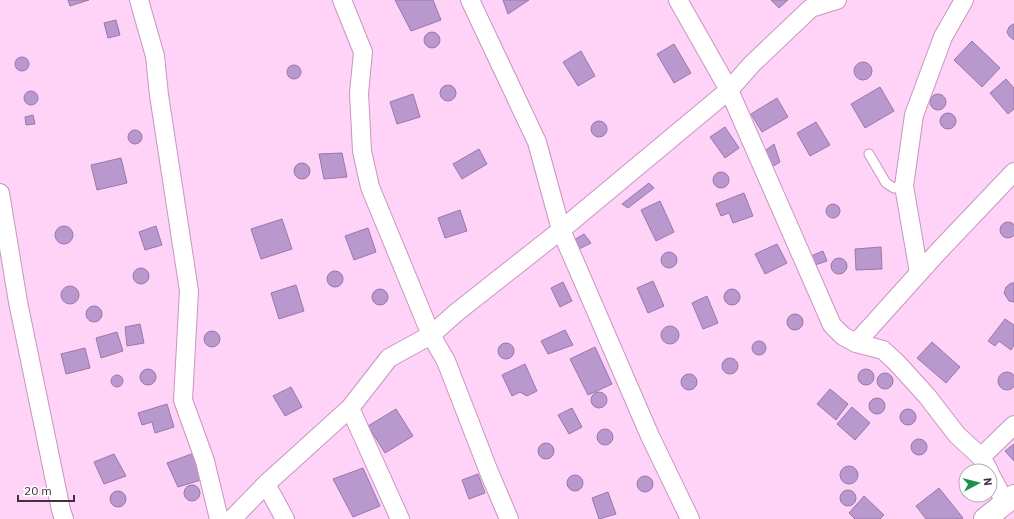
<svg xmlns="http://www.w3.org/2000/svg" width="1014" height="519" font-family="'IBM Plex Sans',sans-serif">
<rect width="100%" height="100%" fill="#fed3f7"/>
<path fill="#b998ce" stroke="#9878ac" d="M68,0H89L70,6Z
M395,0H433L441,20L411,31Z
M503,0H529L508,14Z
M771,0H788L779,8Z
M116,20L120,35L108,38L104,23Z
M1013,24H1014V40L1009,36L1007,32L1009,27Z
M424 40a8 8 0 1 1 16 0a8 8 0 1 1-16 0Z
M972,41L1000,68L982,87L954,60Z
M674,44L691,73L674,83L657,54Z
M581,51L595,76L578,86L563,62Z
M15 64a7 7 0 1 1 14 0a7 7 0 1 1-14 0Z
M854 71a9 9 0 1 1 18 0a9 9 0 1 1-18 0Z
M287 72a7 7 0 1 1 14 0a7 7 0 1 1-14 0Z
M1006,79L1014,88V109L1008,114L990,93Z
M440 93a8 8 0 1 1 16 0a8 8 0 1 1-16 0Z
M880,87L894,111L865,128L851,104Z
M24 98a7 7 0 1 1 14 0a7 7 0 1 1-14 0Z
M930 102a8 8 0 1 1 16 0a8 8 0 1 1-16 0Z
M413,94L420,117L397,124L390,102Z
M777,98L788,117L762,132L751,114Z
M940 121a8 8 0 1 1 16 0a8 8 0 1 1-16 0Z
M33,115L35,124L26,125L25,117Z
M591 129a8 8 0 1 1 16 0a8 8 0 1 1-16 0Z
M816,122L830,145L810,156L797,133Z
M725,127L739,148L725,158L710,137Z
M128 137a7 7 0 1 1 14 0a7 7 0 1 1-14 0Z
M774,144L780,162L770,168L766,150Z
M479,149L487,164L462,179L453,164Z
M342,153L347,177L324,179L319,154Z
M121,158L127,183L97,190L91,165Z
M294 171a8 8 0 1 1 16 0a8 8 0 1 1-16 0Z
M713 180a8 8 0 1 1 16 0a8 8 0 1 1-16 0Z
M649,183L654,188L628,208L622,204Z
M744,193L753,216L733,223L729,213L721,216L716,204Z
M660,201L674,232L656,241L641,210Z
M826 211a7 7 0 1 1 14 0a7 7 0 1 1-14 0Z
M460,210L467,231L445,238L438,218Z
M282,219L292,249L261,259L251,229Z
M1000 230a8 8 0 1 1 16 0a8 8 0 1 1-16 0Z
M55 235a9 9 0 1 1 18 0a9 9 0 1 1-18 0Z
M156,226L162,245L145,250L139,232Z
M368,228L376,252L354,260L345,236Z
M584,234L591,243L579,249L572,241Z
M777,244L787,263L765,274L755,254Z
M881,247L882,269L856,270L855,249Z
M823,251L827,261L815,265L811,256Z
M661 260a8 8 0 1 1 16 0a8 8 0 1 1-16 0Z
M831 266a8 8 0 1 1 16 0a8 8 0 1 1-16 0Z
M133 276a8 8 0 1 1 16 0a8 8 0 1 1-16 0Z
M327 279a8 8 0 1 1 16 0a8 8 0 1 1-16 0Z
M653,281L664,306L648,313L637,288Z
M563,282L572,301L560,307L551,288Z
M1011,283H1014V302L1009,301L1004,293L1006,287Z
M296,285L304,311L279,319L271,293Z
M61 295a9 9 0 1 1 18 0a9 9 0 1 1-18 0Z
M372 297a8 8 0 1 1 16 0a8 8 0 1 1-16 0Z
M724 297a8 8 0 1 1 16 0a8 8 0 1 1-16 0Z
M707,296L718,323L703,329L692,303Z
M86 314a8 8 0 1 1 16 0a8 8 0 1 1-16 0Z
M787 322a8 8 0 1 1 16 0a8 8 0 1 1-16 0Z
M1005,319L1014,325V345L1011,350L999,341L995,346L988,341Z
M140,324L144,343L127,346L125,327Z
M661 335a9 9 0 1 1 18 0a9 9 0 1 1-18 0Z
M565,330L573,345L548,354L541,341Z
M204 339a8 8 0 1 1 16 0a8 8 0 1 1-16 0Z
M117,332L123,351L101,358L96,338Z
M752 348a7 7 0 1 1 14 0a7 7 0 1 1-14 0Z
M932,342L960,367L946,383L917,358Z
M498 351a8 8 0 1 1 16 0a8 8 0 1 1-16 0Z
M595,347L612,384L588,395L570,359Z
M85,348L90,368L66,374L61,354Z
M722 366a8 8 0 1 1 16 0a8 8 0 1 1-16 0Z
M525,364L537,391L527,396L520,392L512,396L502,375Z
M858 377a8 8 0 1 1 16 0a8 8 0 1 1-16 0Z
M140 377a8 8 0 1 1 16 0a8 8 0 1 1-16 0Z
M998 381a9 9 0 1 1 18 0a9 9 0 1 1-18 0Z
M877 381a8 8 0 1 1 16 0a8 8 0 1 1-16 0Z
M681 382a8 8 0 1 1 16 0a8 8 0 1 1-16 0Z
M111 381a6 6 0 1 1 12 0a6 6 0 1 1-12 0Z
M291,387L302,407L285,416L273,396Z
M830,389L848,404L836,420L817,404Z
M591 400a8 8 0 1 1 16 0a8 8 0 1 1-16 0Z
M869 406a8 8 0 1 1 16 0a8 8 0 1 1-16 0Z
M167,404L174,427L155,433L152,422L142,425L138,413Z
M852,407L870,423L855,440L837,424Z
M572,408L582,427L569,434L558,415Z
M900 417a8 8 0 1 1 16 0a8 8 0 1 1-16 0Z
M396,409L413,436L385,453L368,426Z
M597 437a8 8 0 1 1 16 0a8 8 0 1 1-16 0Z
M911 447a8 8 0 1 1 16 0a8 8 0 1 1-16 0Z
M538 451a8 8 0 1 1 16 0a8 8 0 1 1-16 0Z
M1014,444V461L1005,451Z
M194,453L204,479L178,487L167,463Z
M114,454L126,476L104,484L94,462Z
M840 475a9 9 0 1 1 18 0a9 9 0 1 1-18 0Z
M363,468L380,506L353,517L333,479Z
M478,474L485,493L469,499L462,480Z
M567 483a8 8 0 1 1 16 0a8 8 0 1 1-16 0Z
M637 484a8 8 0 1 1 16 0a8 8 0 1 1-16 0Z
M184 493a8 8 0 1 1 16 0a8 8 0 1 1-16 0Z
M939,488L963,518L962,519H926L916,506Z
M840 498a8 8 0 1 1 16 0a8 8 0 1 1-16 0Z
M110 499a8 8 0 1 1 16 0a8 8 0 1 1-16 0Z
M608,492L616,514L599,519L592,498Z
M864,496L884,515L880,519H855L849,513Z"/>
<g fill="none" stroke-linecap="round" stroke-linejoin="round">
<g stroke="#c895c0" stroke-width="11">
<path id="lane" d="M869,154L886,183L894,188L904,186"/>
</g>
<g stroke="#c895c0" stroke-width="20">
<path id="street" d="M139,0L155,56L159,95L189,291L183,400L205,461L219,519
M342,0L363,52L359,93L362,151L370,187L431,335L446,361L489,472L509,519
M470,0L537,142L561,230L650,436L690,519
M678,0L729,90L832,325L843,336L856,343L883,350L897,363L927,396L957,435L981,457L989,471
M0,193L18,302L61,510L64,519
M919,273L904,186L914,115L943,37L964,0
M856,343L937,253L1014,172
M350,408L400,519
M981,457L1014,425
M990,474L1005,502
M266,484L285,519
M232,519L266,484L350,408L389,358L431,335L457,312L561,230L729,90L752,64L811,8L837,0"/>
</g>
<g stroke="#c895c0" stroke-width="24">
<path id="secondary" d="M985,519L1014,496"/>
</g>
<use href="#lane" stroke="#fff" stroke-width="9"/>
<use href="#street" stroke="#fff" stroke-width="18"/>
<use href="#secondary" stroke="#fff" stroke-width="22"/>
</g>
<g transform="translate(978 483) rotate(83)"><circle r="19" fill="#ffffff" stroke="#b4acb3"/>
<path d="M0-3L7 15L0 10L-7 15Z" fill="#1d924c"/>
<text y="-6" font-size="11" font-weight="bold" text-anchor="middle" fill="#432f40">N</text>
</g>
<path d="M18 495v6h56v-6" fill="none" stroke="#432f40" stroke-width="2"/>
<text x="24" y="495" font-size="12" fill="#432f40" stroke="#ffffff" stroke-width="3" paint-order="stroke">20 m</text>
</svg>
